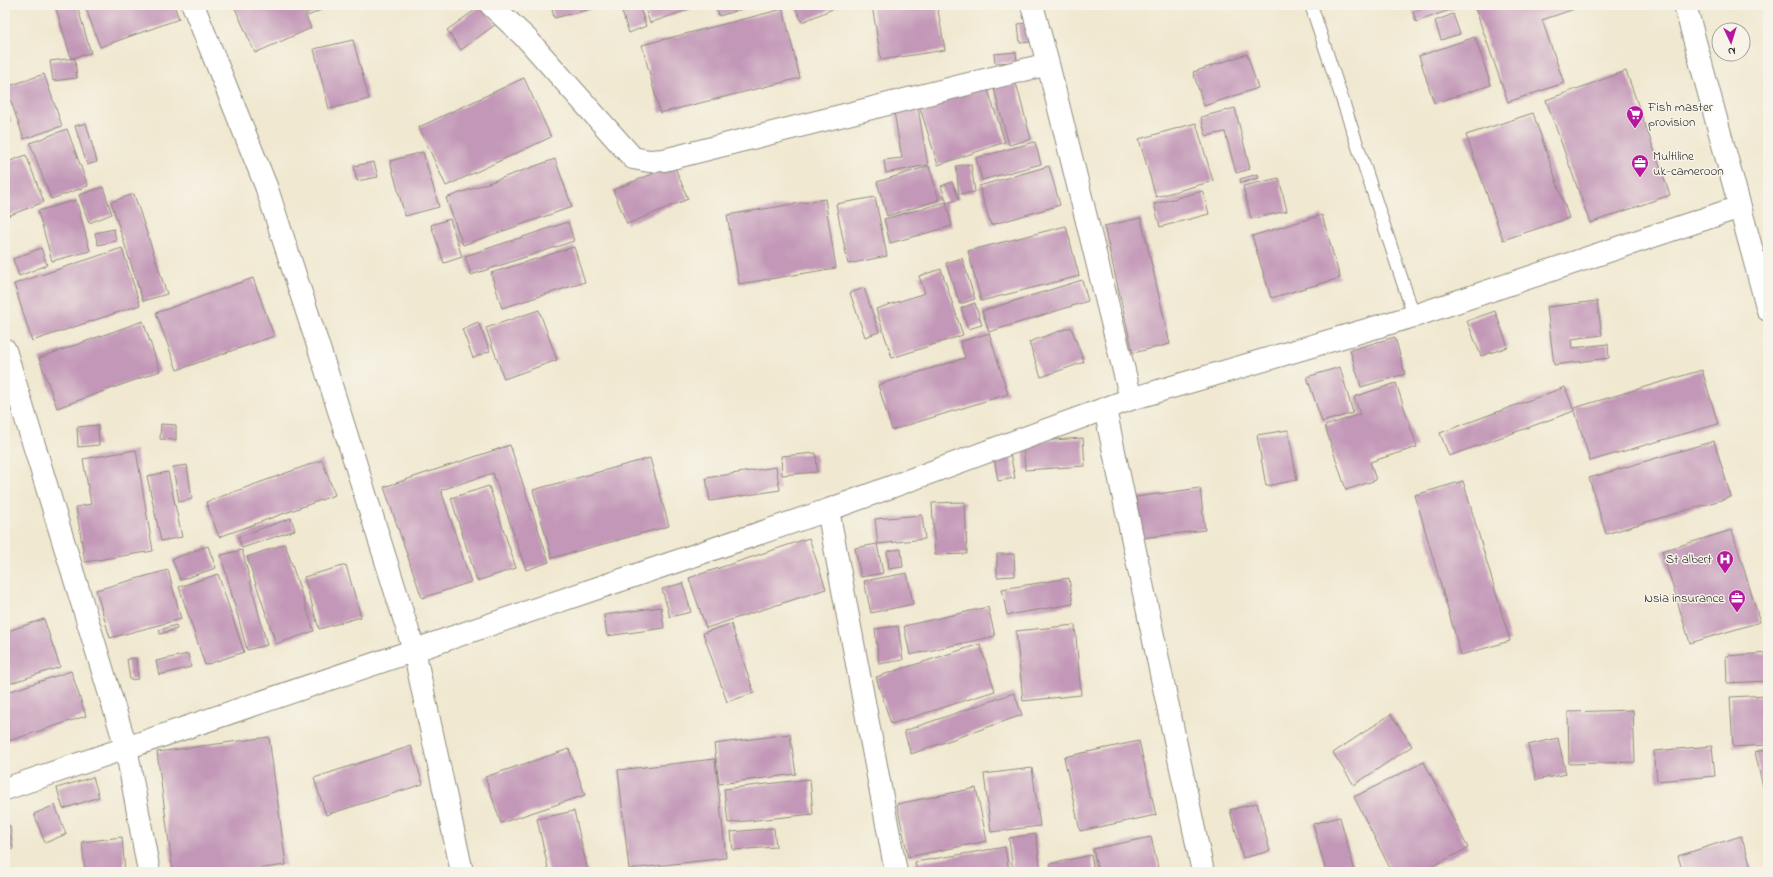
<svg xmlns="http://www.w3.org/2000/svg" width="1773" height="877" font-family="'Indie Flower',sans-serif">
<rect width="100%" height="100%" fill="#f7f3e8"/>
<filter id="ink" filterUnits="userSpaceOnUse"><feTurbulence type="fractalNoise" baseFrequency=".025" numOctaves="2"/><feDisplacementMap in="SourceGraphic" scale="8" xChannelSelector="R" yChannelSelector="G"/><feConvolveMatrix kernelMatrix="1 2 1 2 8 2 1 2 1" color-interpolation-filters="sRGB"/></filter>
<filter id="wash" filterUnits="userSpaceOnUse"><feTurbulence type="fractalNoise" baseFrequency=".012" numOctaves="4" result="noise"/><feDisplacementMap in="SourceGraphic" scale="16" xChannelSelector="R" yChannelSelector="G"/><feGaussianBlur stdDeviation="0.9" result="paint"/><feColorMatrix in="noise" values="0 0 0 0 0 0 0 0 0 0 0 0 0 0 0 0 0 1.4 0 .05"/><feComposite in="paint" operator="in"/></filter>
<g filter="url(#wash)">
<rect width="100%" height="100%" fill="#f0e8d0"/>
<g id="blocks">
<path fill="#c297b7" d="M55,5H77L91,53L71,58Z
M89,5H174L179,19L100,47L85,6Z
M241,5H301L311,28L255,53L235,8Z
M303,5H332L308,16Z
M482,5L496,24L461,50L447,30Z
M551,5H604V6L554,18Z
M633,5H639L646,26L629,33L621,9Z
M648,5H701L650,23L644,6Z
M716,5H756L719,16Z
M794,5H842L802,22Z
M872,5H937L945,50L881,60Z
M1433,5H1464L1416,22L1413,12Z
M1474,5H1586L1542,20L1564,83L1508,102Z
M783,9L800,78L660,113L642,45Z
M1453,14L1460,34L1441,40L1435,21Z
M1028,23L1030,42L1020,43L1018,24Z
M1475,37L1491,85L1434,103L1419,56Z
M353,40L369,99L329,109L314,49Z
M1016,52L1017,62L995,63L994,54Z
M1247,54L1258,88L1204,106L1193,72Z
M75,58L77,78L53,81L50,61Z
M1626,71L1670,195L1590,223L1546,100Z
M44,74L62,126L24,139L6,87Z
M524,78L551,137L446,186L419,127Z
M1016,83L1031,139L1009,145L994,89Z
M986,84L1005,142L938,165L919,105Z
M5,106L11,121L5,123Z
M918,108L928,165L886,173L884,160L902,158L894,112Z
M1235,108L1250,169L1236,173L1225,132L1206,136L1201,117Z
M1533,113L1569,218L1503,240L1466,135Z
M86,123L97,162L87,165L75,126Z
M1196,123L1213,181L1156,197L1139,139Z
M67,129L88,186L51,199L30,143Z
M1035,142L1041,164L982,180L976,158Z
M423,152L439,207L405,216L390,161Z
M26,155L44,202L5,217V163Z
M555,159L572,207L463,245L446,198Z
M374,162L378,177L357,181L354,166Z
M971,164L975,192L959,194L956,166Z
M674,165L688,199L627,224L613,190Z
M929,166L939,200L887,216L877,182Z
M1049,166L1060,205L991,225L979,186Z
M1258,174L1259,178L1241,183L1240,179Z
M1279,178L1287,211L1251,219L1243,186Z
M952,182L959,199L947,203L941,186Z
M103,187L112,214L89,223L79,195Z
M1203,191L1209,214L1160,227L1154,204Z
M134,194L167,294L143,301L111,202Z
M875,197L887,256L848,264L836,204Z
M825,199L836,268L739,284L727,215Z
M76,200L90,251L52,261L38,211Z
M946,202L952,226L890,243L884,219Z
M1322,215L1340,278L1271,298L1252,236Z
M1141,218L1170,344L1133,353L1104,226Z
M450,219L462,257L444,263L431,225Z
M568,222L574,241L471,275L465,256Z
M1066,226L1079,276L981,301L968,251Z
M114,229L116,241L98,245L95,233Z
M574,247L585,282L502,308L491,273Z
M41,248L47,265L19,276L13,259Z
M122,248L140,305L32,341L14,284Z
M962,258L975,299L960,304L946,263Z
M941,269L963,335L892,358L876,309L925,293L919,276Z
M253,278L274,336L177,370L156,313Z
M1082,280L1088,301L989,332L982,311Z
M864,288L879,332L865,337L850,293Z
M1597,301L1602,335L1572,339L1573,348L1608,344L1609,358L1554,365L1547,307Z
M975,303L982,325L968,329L961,308Z
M539,310L557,360L504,379L486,328Z
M1495,311L1508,347L1481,356L1467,321Z
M143,321L160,371L57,408L39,358Z
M478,322L490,351L473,358L462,329Z
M1071,327L1084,362L1041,377L1029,342Z
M989,333L1008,394L892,430L878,385L965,358L960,342Z
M1395,337L1405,374L1361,387L1350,350Z
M1340,367L1353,413L1322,422L1307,377Z
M1702,370L1718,424L1590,461L1574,408Z
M1396,383L1417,447L1370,462L1376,480L1346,490L1325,426L1360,414L1354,397Z
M1565,387L1574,411L1449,456L1440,433Z
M161,424L176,425V440L160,439Z
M98,425L99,445L78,447L77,427Z
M1288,430L1297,480L1266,486L1257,435Z
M1083,438L1085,466L1025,470L1023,442Z
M1714,441L1731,497L1606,534L1589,478Z
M510,445L549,562L526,570L493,473L441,490L471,582L422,598L384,487Z
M136,450L153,551L85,562L76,507L91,504L83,459Z
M816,453L817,472L782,475L781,456Z
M1010,454L1015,478L998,481L994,457Z
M650,458L669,526L552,558L533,490Z
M322,460L335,495L219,537L206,502Z
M187,465L192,499L179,502L173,467Z
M776,467L780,490L710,501L706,478Z
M168,472L182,537L161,541L147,476Z
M1463,481L1510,641L1461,655L1415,495Z
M489,486L516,568L477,581L451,498Z
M1200,488L1205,530L1142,538L1136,497Z
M965,502L967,554L935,555L932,503Z
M922,515L925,539L878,544L875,519Z
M291,518L295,530L242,548L238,537Z
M1732,530L1760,622L1690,643L1662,551Z
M809,538L826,589L706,628L689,578Z
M285,544L314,631L276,644L247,557Z
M877,544L883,573L861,577L855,548Z
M208,546L216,568L180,580L172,559Z
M901,549L903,567L889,569L887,551Z
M242,550L267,645L247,650L221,555Z
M997,554H1014L1015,576L997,577Z
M346,565L361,617L319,629L304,577Z
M168,570L181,619L110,638L96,590Z
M907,573L913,604L871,613L864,581Z
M218,574L244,652L205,665L179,587Z
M1069,578L1073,604L1007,615L1002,589Z
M683,583L691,612L670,617L662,589Z
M661,607L664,628L607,636L604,615Z
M988,607L995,636L910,655L904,626Z
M44,619L60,667L5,685V632Z
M731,624L754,693L727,702L703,633Z
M176,625L177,629L160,634L159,630Z
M1075,625L1081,695L1023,701L1016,631Z
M898,626L903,660L879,664L875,629Z
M980,644L995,691L891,724L876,677Z
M1768,653V681L1727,683L1726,656Z
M188,654L191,667L159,675L156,661Z
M136,658L138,679L130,680L127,659Z
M71,671L86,716L5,742V693Z
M1014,693L1022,715L911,754L904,731Z
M1768,695V745L1733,747L1730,697Z
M1633,710L1635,762L1569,764L1568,712Z
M1391,714L1412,746L1354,785L1333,753Z
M790,734L796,774L719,784L714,744Z
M269,737L286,865L234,872H173L157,752Z
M1558,738L1566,774L1536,780L1528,745Z
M1139,741L1156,815L1080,831L1064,757Z
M411,746L423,784L326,815L314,778Z
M1712,746L1715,776L1657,781L1654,751Z
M569,749L585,795L501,823L485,777Z
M1768,749V799L1766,800L1755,752Z
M715,759L726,858L629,869L618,770Z
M1424,762L1468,848L1421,872H1392L1354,797Z
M1032,768L1040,826L991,832L984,774Z
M93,777L99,797L63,809L57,788Z
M810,779L813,814L728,823L724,789Z
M976,788L987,841L908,857L897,804Z
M1257,803L1270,851L1243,858L1230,810Z
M55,805L66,834L45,843L34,814Z
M574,811L588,872H549L537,819Z
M1340,817L1355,872H1326L1313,824Z
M5,826H10L13,849L5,851Z
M774,828L776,847L733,850L731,832Z
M1036,834L1041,872H1013L1009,838Z
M1741,836L1753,872H1683L1678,856Z
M122,837L125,872H85L82,842Z
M1151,837L1159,872H1098L1093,849Z
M1005,847L1009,872H917L915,862Z
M1091,855L1094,872H1052L1050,864Z"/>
</g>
</g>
<g filter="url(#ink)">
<use href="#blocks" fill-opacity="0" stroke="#8e8a7e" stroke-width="1"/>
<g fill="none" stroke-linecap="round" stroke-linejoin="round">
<g stroke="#8e8a7e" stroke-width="14">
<path id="lane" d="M1311,5L1414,316"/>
</g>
<g stroke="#8e8a7e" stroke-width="24">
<path id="street" d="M193,5L266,186L329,379L414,650L462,872
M491,5L528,40L633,158L649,161L664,160L1048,64
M1032,5L1048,64L1131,399
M5,350L126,747L149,872
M1105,409L1203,872
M828,510L896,872
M5,789L828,510L1131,399L1414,316L1740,207"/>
</g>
<g stroke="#8e8a7e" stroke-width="24">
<path id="highway" d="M1685,5L1768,310"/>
</g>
<use href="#lane" stroke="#fff" stroke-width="12"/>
<use href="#street" stroke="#fff" stroke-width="22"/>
<use href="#highway" stroke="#fff" stroke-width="22"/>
</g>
</g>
<defs>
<g id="supermarket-pin" transform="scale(0.9)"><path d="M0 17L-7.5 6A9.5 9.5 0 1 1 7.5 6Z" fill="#b5179e" stroke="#f7f3e8"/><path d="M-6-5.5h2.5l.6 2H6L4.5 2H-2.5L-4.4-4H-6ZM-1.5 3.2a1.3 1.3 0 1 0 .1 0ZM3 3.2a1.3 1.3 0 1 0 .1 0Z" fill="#fff"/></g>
<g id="office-pin" transform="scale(0.9)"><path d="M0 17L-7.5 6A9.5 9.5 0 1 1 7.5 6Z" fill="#b5179e" stroke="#f7f3e8"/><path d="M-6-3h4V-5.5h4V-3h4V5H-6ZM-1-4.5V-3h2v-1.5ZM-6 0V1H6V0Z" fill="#fff"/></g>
<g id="hospital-pin" transform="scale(0.9)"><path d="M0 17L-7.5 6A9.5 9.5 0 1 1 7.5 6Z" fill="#b5179e" stroke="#f7f3e8"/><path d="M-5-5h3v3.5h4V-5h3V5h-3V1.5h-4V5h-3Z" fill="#fff"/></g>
</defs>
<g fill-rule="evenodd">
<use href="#supermarket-pin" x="1635" y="114"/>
<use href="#office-pin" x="1640" y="163"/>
<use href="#hospital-pin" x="1725" y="559"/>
<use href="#office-pin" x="1737" y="598"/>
</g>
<g text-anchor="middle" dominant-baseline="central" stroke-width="3" stroke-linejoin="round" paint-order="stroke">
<g font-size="13" fill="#2b2b2b" stroke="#f7f3e8" text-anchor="start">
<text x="1648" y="107">Fish master<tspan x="1648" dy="15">provision</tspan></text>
<text x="1653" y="156">Multiline<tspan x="1653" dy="15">uk-cameroon</tspan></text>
<text x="1712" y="559" text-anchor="end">St albert</text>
<text x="1724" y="598" text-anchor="end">Nsia insurance</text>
</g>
</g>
<rect width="1773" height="877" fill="none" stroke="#f7f3e8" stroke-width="20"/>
<g transform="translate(1731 42) rotate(176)"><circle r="19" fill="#f7f3e8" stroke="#a5a39c"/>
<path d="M0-3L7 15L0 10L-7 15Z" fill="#b5179e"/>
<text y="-6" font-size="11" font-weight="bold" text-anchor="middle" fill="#2b2b2b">N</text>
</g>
</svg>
